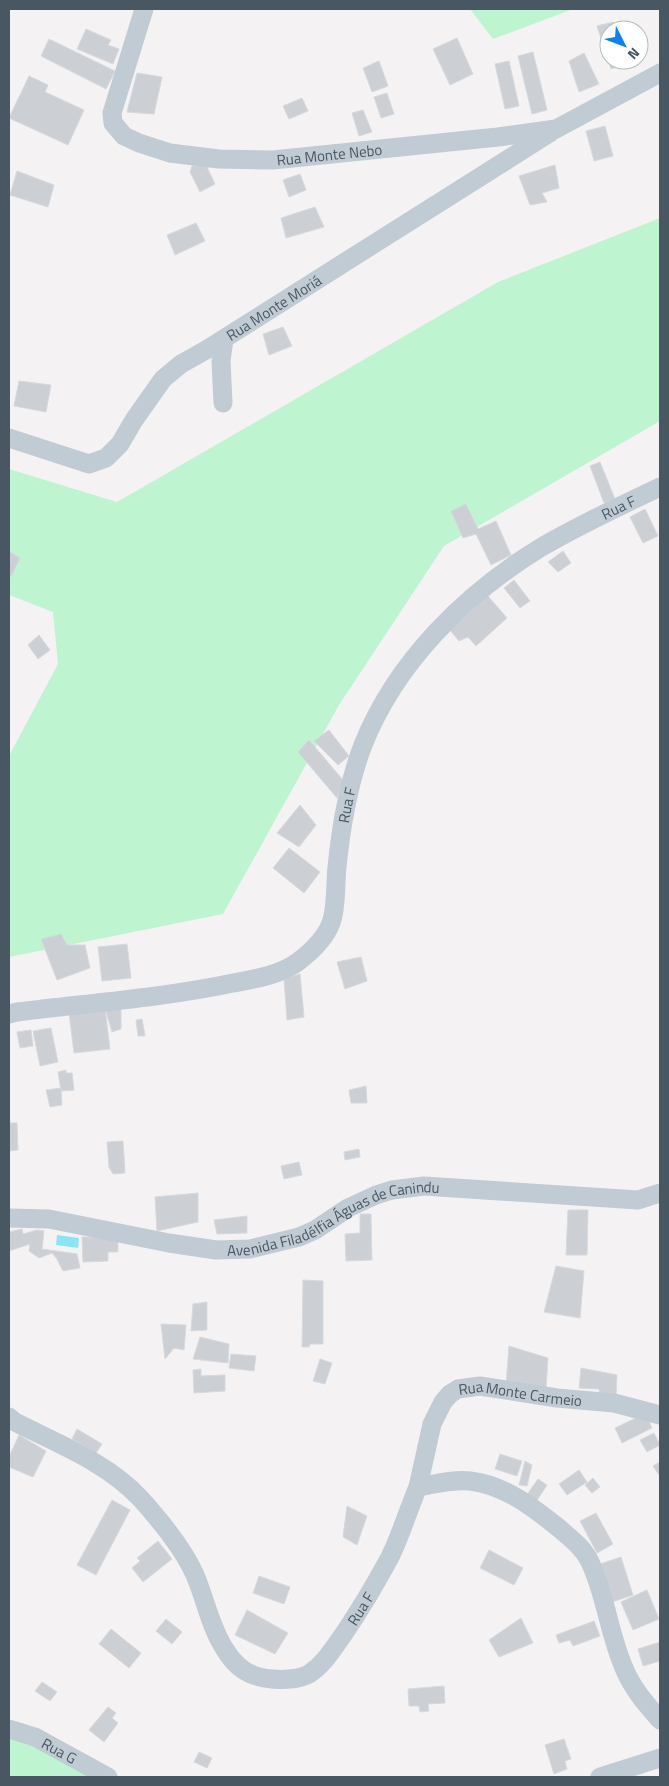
<svg xmlns="http://www.w3.org/2000/svg" width="669" height="1786" font-family="'Titillium Web',sans-serif">
<rect width="100%" height="100%" fill="#f5f2f3"/>
<path fill="#bff4d0" d="M470,9H573L493,39Z
M660,218V421L444,546L339,705L223,914L9,957V756L58,664L53,612L9,595V469L117,502L498,282Z
M9,1732L107,1777H9Z"/>
<path fill="#89e5f4" d="M57,1235L79,1238L78,1248L56,1245Z"/>
<path fill="#ccd0d5" stroke="#d6d9de" d="M613,22L616,30H609V60H632V62L611,69L597,26Z
M86,29L111,40L108,45L119,49L113,64L77,49Z
M457,38L473,74L450,85L433,49Z
M49,39L115,71L106,89L41,56Z
M533,52L547,110L532,114L518,56Z
M584,53L599,84L579,92L569,61Z
M379,61L388,86L372,92L363,68Z
M509,61L519,106L505,109L495,64Z
M137,73L162,77L154,114L127,112Z
M29,76L48,85L45,92L84,110L68,145L9,118Z
M387,93L394,114L381,118L374,97Z
M302,98L308,111L289,119L283,106Z
M363,110L372,132L359,136L352,113Z
M605,126L613,156L594,161L586,131Z
M206,165L215,184L200,192L190,172L192,166Z
M555,165L559,188L542,193L547,202L530,205L519,176Z
M17,171L54,185L48,207L10,195Z
M300,174L306,190L289,197L283,180Z
M315,207L324,227L286,238L281,218Z
M196,223L205,241L175,255L167,235Z
M283,327L292,346L269,355L263,334Z
M19,381L51,385L46,412L14,406Z
M600,462L615,499L604,503L590,466Z
M466,504L478,529L496,521L511,555L491,565L476,534L463,538L451,511Z
M645,509L658,536L643,543L630,517Z
M9,551L20,558L11,577L9,575Z
M563,551L571,563L558,572L548,562Z
M514,580L530,601L520,608L504,588Z
M488,596L507,618L476,646L468,637L459,641L450,630Z
M39,635L50,650L38,659L28,645Z
M329,730L349,756L338,765L314,741Z
M309,740L343,780L337,798L298,752Z
M300,805L316,825L299,847L277,833Z
M289,848L320,872L304,893L273,868Z
M61,934L67,945H85L90,968L57,980L41,939Z
M127,944L131,978L102,981L98,947Z
M361,957L367,981L345,989L337,962Z
M300,974L304,1017L287,1020L284,979Z
M105,1008L110,1049L74,1053L69,1013Z
M105,1008H121V1029L112,1032Z
M142,1019L145,1036H138L136,1020Z
M51,1028L58,1062L40,1066L33,1031Z
M31,1030L33,1046L20,1048L17,1032Z
M66,1070V1073H72L74,1090L61,1091L58,1072Z
M366,1086L367,1103H351L349,1090Z
M61,1088L62,1105L50,1107L46,1090Z
M9,1111L10,1123H17L18,1150L9,1151V1159Z
M123,1141L125,1173L113,1174L109,1167L107,1142Z
M359,1149L360,1157L345,1160L344,1152Z
M299,1162L302,1175L284,1179L281,1166Z
M198,1193V1222L157,1231L155,1197Z
M568,1210H588L587,1255H566Z
M360,1214H371L372,1260L346,1261L345,1234L360,1233Z
M247,1216V1233L217,1234L214,1220Z
M22,1229L23,1234L37,1230L44,1231L42,1249L77,1254L80,1268L63,1271L57,1259L52,1253L39,1258L29,1251L30,1244L9,1251V1232Z
M82,1237H118V1252H108V1261L83,1262Z
M556,1266L584,1271L580,1318L544,1312Z
M303,1280L323,1281V1344H310L309,1347H302Z
M207,1302V1330L191,1331L193,1304Z
M161,1324L186,1325L184,1350L174,1348L165,1359Z
M200,1337L229,1344L228,1363L193,1359Z
M509,1346L548,1358L546,1388L506,1385Z
M231,1354L256,1356L254,1371L229,1368Z
M320,1359L332,1363L325,1384L313,1381Z
M581,1368L617,1375L616,1396L600,1395L599,1389L579,1388Z
M201,1369V1376L225,1375V1391L194,1393L193,1370Z
M638,1417L648,1419L652,1428L622,1443L615,1428Z
M77,1429L102,1444L96,1453L72,1439Z
M654,1433L660,1445L647,1452L640,1440Z
M19,1435L46,1451L33,1477L9,1467V1457Z
M500,1454L522,1461L517,1476L495,1469Z
M525,1461L532,1465L527,1486L519,1485Z
M660,1462V1474L659,1475L653,1466Z
M579,1470L587,1482L567,1495L559,1484Z
M593,1478L600,1487L592,1493L585,1485Z
M538,1479L547,1485L536,1502L526,1496Z
M112,1500L130,1510L96,1575L77,1565Z
M347,1506L367,1516L357,1545L343,1537Z
M596,1513L613,1544L597,1553L580,1521Z
M158,1541L172,1559L143,1582L132,1568L140,1561L137,1558Z
M489,1550L523,1568L514,1585L480,1568Z
M621,1557L633,1595L612,1602L600,1564Z
M259,1576L290,1587L284,1604L253,1593Z
M647,1590L659,1619L633,1630L621,1602Z
M247,1610L288,1633L275,1654L235,1635Z
M521,1618L533,1643L499,1657L489,1640Z
M166,1619L182,1632L172,1644L156,1631Z
M594,1621L600,1636L573,1646L570,1640L559,1643L556,1635Z
M111,1629L141,1653L129,1668L99,1644Z
M660,1642V1661L643,1666L638,1649Z
M42,1682L57,1692L50,1701L35,1691Z
M444,1686L445,1703L428,1704L429,1711L420,1712L419,1706H409L408,1689Z
M108,1707L116,1713L112,1718L118,1723L104,1742L89,1730Z
M564,1739L571,1759L565,1761L567,1769L554,1774L545,1745Z
M199,1752L212,1758L207,1768L194,1762Z"/>
<g fill="none" stroke-linecap="round" stroke-linejoin="round">
<g stroke="#c0cbd3" stroke-width="19">
<path id="s1" d="M144,9L112,113L113,123L124,136L139,143L170,153L219,159L273,160L498,137L556,129L660,73"/>
<path d="M223,403L221,361L224,339"/>
<path id="s2" d="M9,438L89,464L106,458L120,444L134,420L163,379L181,364L206,350L551,132"/>
<path id="s3" d="M9,1014L17,1012C89,1003 162,998 233,983C255,979 281,975 299,961C312,951 325,939 331,923C337,906 335,885 337,867C341,827 348,784 363,745C396,662 465,594 540,548C579,525 620,506 660,487"/>
<path id="s4" d="M9,1218L49,1219L169,1243L216,1250L250,1249L299,1237L315,1230L348,1208L376,1195L392,1190L424,1186L638,1200L660,1193"/>
<path id="s5" d="M9,1417L15,1422C58,1444 106,1462 140,1498C159,1519 183,1548 195,1575C205,1598 210,1626 224,1648C236,1668 249,1677 272,1679C285,1680 297,1680 309,1674C324,1664 333,1649 343,1635C360,1610 376,1583 390,1557C401,1535 408,1510 418,1487C435,1484 453,1479 470,1481C505,1485 534,1508 560,1529C571,1539 584,1548 590,1562C606,1596 609,1634 624,1668C632,1688 646,1704 660,1720"/>
<path id="s6" d="M418,1487L432,1424L443,1402L450,1394L458,1389L480,1386L557,1398L614,1403L660,1415"/>
<path id="s7" d="M9,1729L35,1737L108,1777"/>
<path d="M600,1777L660,1758"/>
</g>
</g>
<g text-anchor="middle" dominant-baseline="central" stroke-width="4.5" stroke-linejoin="round" paint-order="stroke">
<g font-size="15" fill="#485762" stroke="#fff">
<text stroke="none"><textPath href="#s1" startOffset="345">Rua Monte Nebo</textPath></text>
<text stroke="none"><textPath href="#s2" startOffset="332">Rua Monte Moriá</textPath></text>
<text stroke="none"><textPath href="#s3" startOffset="886">Rua F</textPath></text>
<text stroke="none"><textPath href="#s3" startOffset="466">Rua F</textPath></text>
<text stroke="none"><textPath href="#s4" startOffset="334">Avenida Filadélfia Águas de Canindu</textPath></text>
<text stroke="none"><textPath href="#s6" startOffset="172">Rua Monte Carmeio</textPath></text>
<text stroke="none"><textPath href="#s5" startOffset="510">Rua F</textPath></text>
<text stroke="none"><textPath href="#s7" startOffset="55">Rua G</textPath></text>
</g>
</g>
<rect width="669" height="1786" fill="none" stroke="#485762" stroke-width="20"/>
<g transform="translate(624 45) rotate(132)"><circle r="24" fill="#ffffff" stroke="#b6bcc0"/>
<path d="M0-4L9 19L0 12L-9 19Z" fill="#0c81f5"/>
<text y="-8" font-size="14" font-weight="bold" text-anchor="middle" fill="#485762">N</text>
</g>
</svg>
